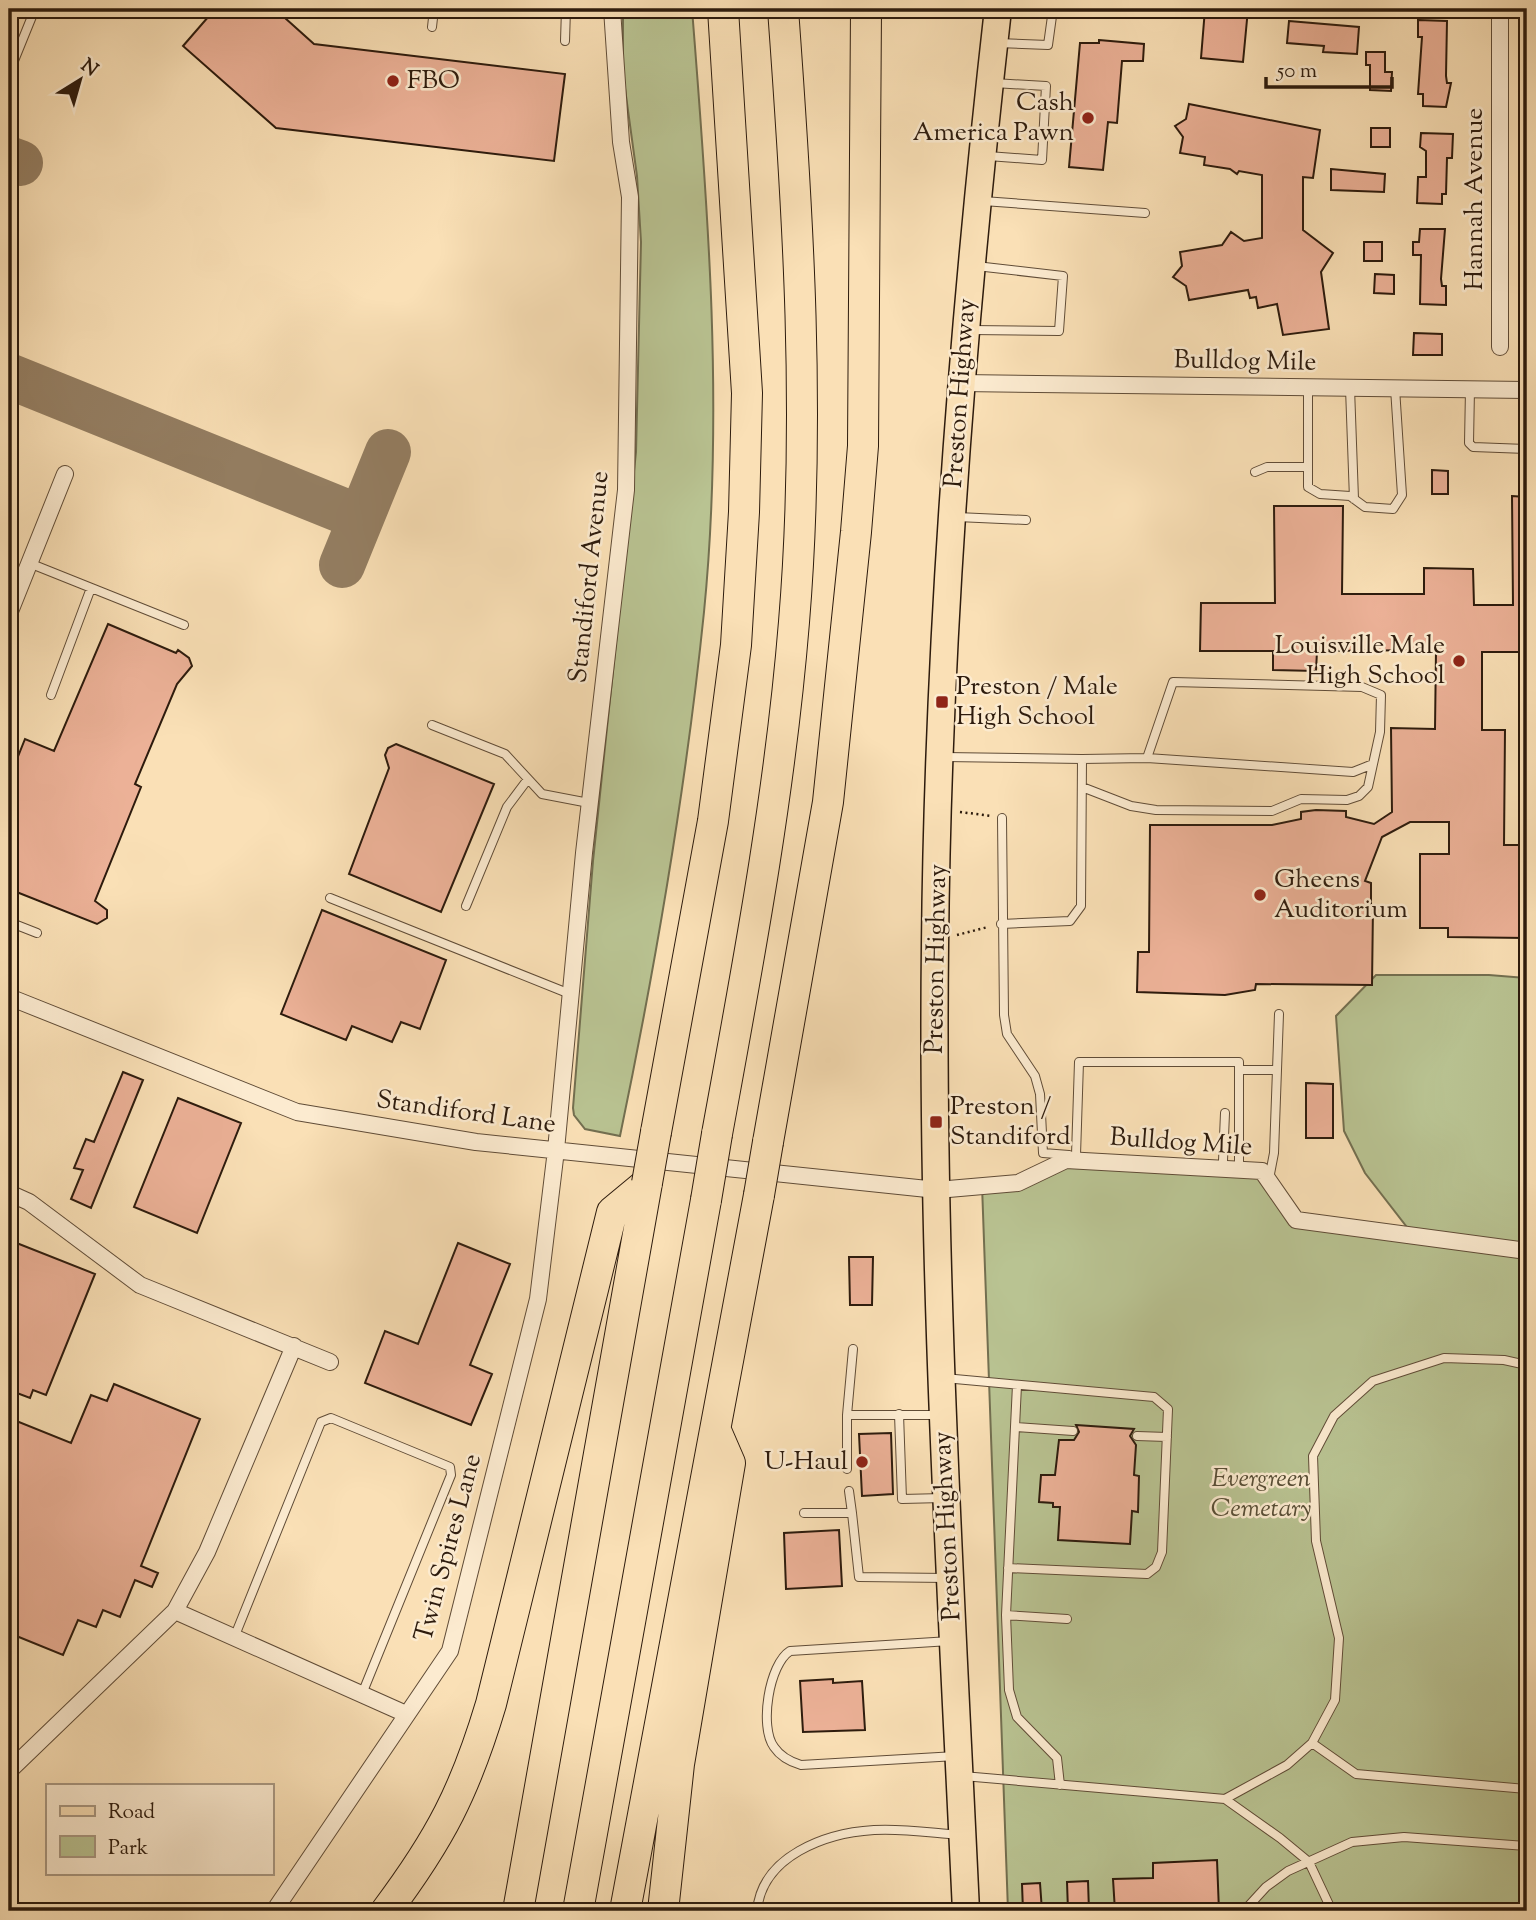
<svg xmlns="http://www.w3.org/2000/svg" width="1536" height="1920" font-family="'Sorts Mill Goudy',serif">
<rect width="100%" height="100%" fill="#fae0b6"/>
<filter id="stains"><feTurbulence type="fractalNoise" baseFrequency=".00286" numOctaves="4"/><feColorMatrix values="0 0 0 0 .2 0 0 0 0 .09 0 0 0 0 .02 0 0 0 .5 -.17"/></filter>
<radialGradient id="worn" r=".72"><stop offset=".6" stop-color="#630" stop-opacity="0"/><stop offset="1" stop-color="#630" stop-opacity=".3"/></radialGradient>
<path fill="#b9c392" stroke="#736f50" stroke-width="2" d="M623,9H692C708,208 724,412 704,612C686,788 656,963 620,1136L585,1129L574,1115L573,1108L593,861L636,452L641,242L637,176L623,74Z
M1376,975H1489L1527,978V1245L1410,1231L1365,1173L1344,1131L1336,1016Z
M1066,1160L1262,1171L1296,1220L1527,1251V1911H1008L982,1185L1018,1183Z"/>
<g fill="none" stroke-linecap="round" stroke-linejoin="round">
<path stroke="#947e62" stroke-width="46" d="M9,159L20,163
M9,376L361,518
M342,565L388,452"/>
</g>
<path fill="#ecb197" stroke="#2d1b0d" stroke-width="2" d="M215,9H275L314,44L565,74L554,161L276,128L183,46Z
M1205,9H1248L1243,62L1201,58Z
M1418,20L1447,21L1446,76L1447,83H1451L1446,107L1423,106V94H1418L1422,37H1418Z
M1289,21L1359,27L1357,54L1323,52L1324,46L1287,43Z
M1099,40L1144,44L1143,61H1122L1117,123L1108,122L1103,170L1069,167L1080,43H1099Z
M1366,52H1385V72H1392L1391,91L1370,90V65H1366Z
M1189,104L1320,130L1313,178L1303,177V230L1333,253L1321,272L1329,329L1283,335L1277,304L1258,308L1256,297L1250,298L1248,290L1189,300L1186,286L1173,277L1182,266L1180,252L1222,245L1231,232L1244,241L1262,238V175L1239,171L1237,174L1230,169L1204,165L1205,157L1180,153L1183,137L1175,126L1186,119Z
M1371,128H1390V147H1371Z
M1421,133L1453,134L1452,158H1447L1446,194H1442V204L1417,203L1418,177H1426V151L1420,147Z
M1331,169L1385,174L1384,192L1331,190Z
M1420,229H1445L1441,279L1442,286H1446V305L1420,304L1421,255H1413V242H1419Z
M1364,242H1382V261H1364Z
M1375,274L1394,275V294L1374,293Z
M1414,333L1442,334V355H1413Z
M1432,470L1448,471V494H1432Z
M1512,496L1527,497V652H1482V730H1505L1504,845H1527V938L1448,937V928H1420V854H1449V822H1410L1382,837L1365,881L1371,883V907H1373L1372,985L1256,984L1255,990L1225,995L1137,992L1138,952H1149L1150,825H1272L1301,819V812L1316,810L1346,811V817L1374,824L1392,812L1391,728L1435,729L1436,650L1317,651L1316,671L1273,670V651H1200L1201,603H1275L1274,506H1343L1342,594H1424V568L1473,569L1474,605H1513Z
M108,624L176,653L178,650L189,658L192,666L177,684L135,784L141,787L95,901L107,910V918L97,924L9,889V779L25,739L54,751Z
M396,744L494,784L441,912L349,874L389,768L385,755L388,748Z
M322,910L446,960L420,1029L401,1022L392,1042L352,1026L346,1040L281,1014Z
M123,1072L143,1080L91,1208L71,1199L83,1170L74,1168L86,1139L94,1142Z
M1306,1083L1333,1084V1138H1306Z
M178,1098L241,1123L197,1233L134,1207Z
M9,1240L95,1274L46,1395L33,1390L30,1398L9,1390Z
M458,1243L510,1264L470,1365L492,1374L471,1425L365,1383L385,1331L418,1344Z
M849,1257H873L872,1305H850Z
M114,1384L200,1419L141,1566L158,1573L152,1587L135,1580L120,1617L103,1610L96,1627L78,1620L63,1655L9,1633V1418L71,1443L91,1395L107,1401Z
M1076,1425L1134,1429L1130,1436L1136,1445L1134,1475L1139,1476L1138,1512L1132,1511L1130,1544L1058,1540L1060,1507H1053V1503L1039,1502L1041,1475H1055L1059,1440H1074L1079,1432Z
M891,1433L893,1494L862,1496L859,1434Z
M839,1530L842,1586L786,1589L784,1533Z
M833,1679V1683L862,1681L865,1730L803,1732L800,1681Z
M1217,1860L1219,1911H1115L1113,1879L1153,1878V1863Z
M1088,1881L1089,1911H1068L1067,1882Z
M1040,1883L1042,1911H1023L1022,1884Z"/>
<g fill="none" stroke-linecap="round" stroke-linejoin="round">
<g stroke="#604c37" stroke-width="10">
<path id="lane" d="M1058,9L1117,13L1120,9
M432,27L434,9
M565,41L566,9
M997,43L1048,45L1053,9
M9,73L35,9
M988,156L1042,160L1046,86L994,83
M983,201L1145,213
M970,330L1059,331L1063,276L976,266
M1308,387V487L1320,494L1350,496L1365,507L1393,509L1402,495L1395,388
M1350,388L1354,499
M1470,389L1469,443L1473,447L1527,449
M9,454L12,446
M1255,472L1267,467H1307
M957,517L1026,520
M29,563L184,625
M51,695L91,588
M432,725L505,754L542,794L589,803
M944,757L1082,759L1081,906L1070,921L1001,924
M1082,759L1147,758L1173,682L1362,687L1381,695L1380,732L1373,764L1353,772L1147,758
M1082,787L1131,806L1156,810L1272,811L1301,799L1347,800L1359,796L1368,787L1373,764
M1002,818L1004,1015L1007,1034L1035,1076L1040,1094L1043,1153L1069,1155
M330,898L570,994
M466,906L507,807L528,779
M9,922L37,933
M1239,1070H1277
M1076,1155L1079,1062H1239V1163
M1223,1161L1225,1113
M1269,1179L1274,1153L1279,1014
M944,1378L1154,1397L1168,1409L1162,1552L1156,1567L1147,1574L1008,1568
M1017,1385L1006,1615L1009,1690L1017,1717L1057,1758L1060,1785
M899,1414L902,1499L943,1498
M847,1415L853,1349
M1015,1427L1073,1431
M1137,1436L1167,1437
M847,1469V1415H940
M849,1491L852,1513
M804,1513H852L859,1577L947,1578
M1006,1615L1067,1619
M234,1638L321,1422L331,1418L450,1467L451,1475L362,1694
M950,1641L790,1651C769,1664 759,1727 774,1747C780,1756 791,1762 801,1765L956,1756
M1312,1743L1356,1774L1527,1789
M963,1776L1225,1799L1280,1838L1309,1862L1332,1911
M1225,1799L1287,1765L1312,1743L1335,1700L1339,1638L1316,1541L1313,1456L1334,1416L1373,1381L1444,1358L1504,1360L1527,1365
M757,1911C762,1856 825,1833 874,1830C901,1828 932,1833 959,1835
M1244,1911L1266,1887L1288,1871L1352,1842L1404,1837L1527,1846"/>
</g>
<g stroke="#604c37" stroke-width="18">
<path id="street" d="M1500,9V347
M961,383L1527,390
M9,614L65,474
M9,997L297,1112L476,1142L937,1190L1018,1183L1066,1160L1262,1171L1296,1220L1527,1251
M9,1193L29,1202L140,1285L330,1362
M175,1611L406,1714
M9,1771L175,1611L207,1552L294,1346
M274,1911L450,1651L538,1299L556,1150L584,853L626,490L630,197L621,142L612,9"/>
</g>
<g stroke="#2d1b0d" stroke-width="29">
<path id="primary" d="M966,1911C951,1589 931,1267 935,945C938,632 963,319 998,9"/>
</g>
<g stroke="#2d1b0d" stroke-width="32">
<path id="highway" d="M656,1132L713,821L736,645L744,512L747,393L723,9
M717,1134C748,964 780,795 794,622C811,417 798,213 783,9
M768,1142L828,802L856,532L863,446L866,9
M386,1911C440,1839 465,1791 491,1704L612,1212L647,1183
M518,1911L647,1183
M578,1911L706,1200
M625,1911L759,1195
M663,1911L679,1764L730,1463L717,1433"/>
</g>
<path stroke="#2d1b0d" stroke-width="2.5" stroke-dasharray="2 3.5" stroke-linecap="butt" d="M960,812L992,816
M957,935L988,927"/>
<use href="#lane" stroke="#fcebd0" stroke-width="8"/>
<use href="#street" stroke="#fcebd0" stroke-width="16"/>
<use href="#primary" stroke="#fae0b6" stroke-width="26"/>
<use href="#highway" stroke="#fae0b6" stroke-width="30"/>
<g stroke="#2d1b0d" stroke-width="32" stroke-linecap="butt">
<path id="highway-bridge" d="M647,1183L656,1132
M759,1195L768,1142
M706,1200L717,1134"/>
</g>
<use href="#highway-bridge" stroke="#fae0b6" stroke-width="30"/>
</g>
<g fill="#8f2418" stroke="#fcebd0" stroke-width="2.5">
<circle cx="393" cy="81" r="7"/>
<circle cx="1088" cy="118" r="7"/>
<circle cx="1459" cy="661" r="7"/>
<rect x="935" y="695" width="14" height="14" rx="3.5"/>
<circle cx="1260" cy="895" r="7"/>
<rect x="929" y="1115" width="14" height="14" rx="3.5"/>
<circle cx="862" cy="1462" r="7"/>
</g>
<g text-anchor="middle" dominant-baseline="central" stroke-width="5" stroke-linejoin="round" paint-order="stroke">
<g font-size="26" fill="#2d1b0d" stroke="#fcebd0" text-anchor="start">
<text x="407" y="81">FBO</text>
<text x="1074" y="103" text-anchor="end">Cash<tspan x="1074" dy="30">America Pawn</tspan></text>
<text x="1445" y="646" text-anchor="end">Louisville Male<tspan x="1445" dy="30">High School</tspan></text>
<text x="956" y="687">Preston / Male<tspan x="956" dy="30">High School</tspan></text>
<text x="1274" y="880">Gheens<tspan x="1274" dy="30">Auditorium</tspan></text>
<text x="950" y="1107">Preston /<tspan x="950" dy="30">Standiford</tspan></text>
<text x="848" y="1462" text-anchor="end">U-Haul</text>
</g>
<g font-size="26" fill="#2d1b0d" stroke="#fcebd0">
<text transform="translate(1475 199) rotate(-90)">Hannah Avenue</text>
<text transform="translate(1245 362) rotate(1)">Bulldog Mile</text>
<text transform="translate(961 393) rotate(-86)">Preston Highway</text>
<text transform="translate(590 577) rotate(-84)">Standiford Avenue</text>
<text transform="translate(937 959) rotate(-89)">Preston Highway</text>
<text transform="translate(466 1113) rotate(8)">Standiford Lane</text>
<text transform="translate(1181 1143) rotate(4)">Bulldog Mile</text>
<text transform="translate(948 1526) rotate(-93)">Preston Highway</text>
<text transform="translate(449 1548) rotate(-75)">Twin Spires Lane</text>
</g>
<g font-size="26" font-style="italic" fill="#574d35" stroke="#fcebd0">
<text x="1261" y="1479">Evergreen<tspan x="1261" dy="30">Cemetary</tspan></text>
</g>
</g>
<rect width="1536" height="1920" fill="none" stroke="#fae0b6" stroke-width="35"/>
<rect x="10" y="10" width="1515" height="1899" fill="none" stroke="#2d1b0d" stroke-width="3.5"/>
<rect x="18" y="18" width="1501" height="1885" fill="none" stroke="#2d1b0d" stroke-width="2"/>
<rect x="46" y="1784" width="228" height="91" fill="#fcebd0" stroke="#a99882" stroke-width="2"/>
<rect x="60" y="1806" width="35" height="10" fill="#fae0b6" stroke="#a99882" stroke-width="2"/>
<text x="108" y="1818" font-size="21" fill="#2d1b0d">Road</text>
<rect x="60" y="1836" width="35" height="21" fill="#b9c392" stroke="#a99882" stroke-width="2"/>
<text x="108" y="1854" font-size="21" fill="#2d1b0d">Park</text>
<g transform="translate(80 80) rotate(37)" stroke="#fcebd0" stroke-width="5" paint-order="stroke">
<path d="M0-5L12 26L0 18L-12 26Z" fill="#2d1b0d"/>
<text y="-10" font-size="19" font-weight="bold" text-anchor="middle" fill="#2d1b0d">N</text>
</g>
<path d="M1266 77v10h126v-10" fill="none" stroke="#2d1b0d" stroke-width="3.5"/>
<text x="1277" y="77" font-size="21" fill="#2d1b0d" stroke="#fcebd0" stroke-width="5" paint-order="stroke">50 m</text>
<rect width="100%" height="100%" filter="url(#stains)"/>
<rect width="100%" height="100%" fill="url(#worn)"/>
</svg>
